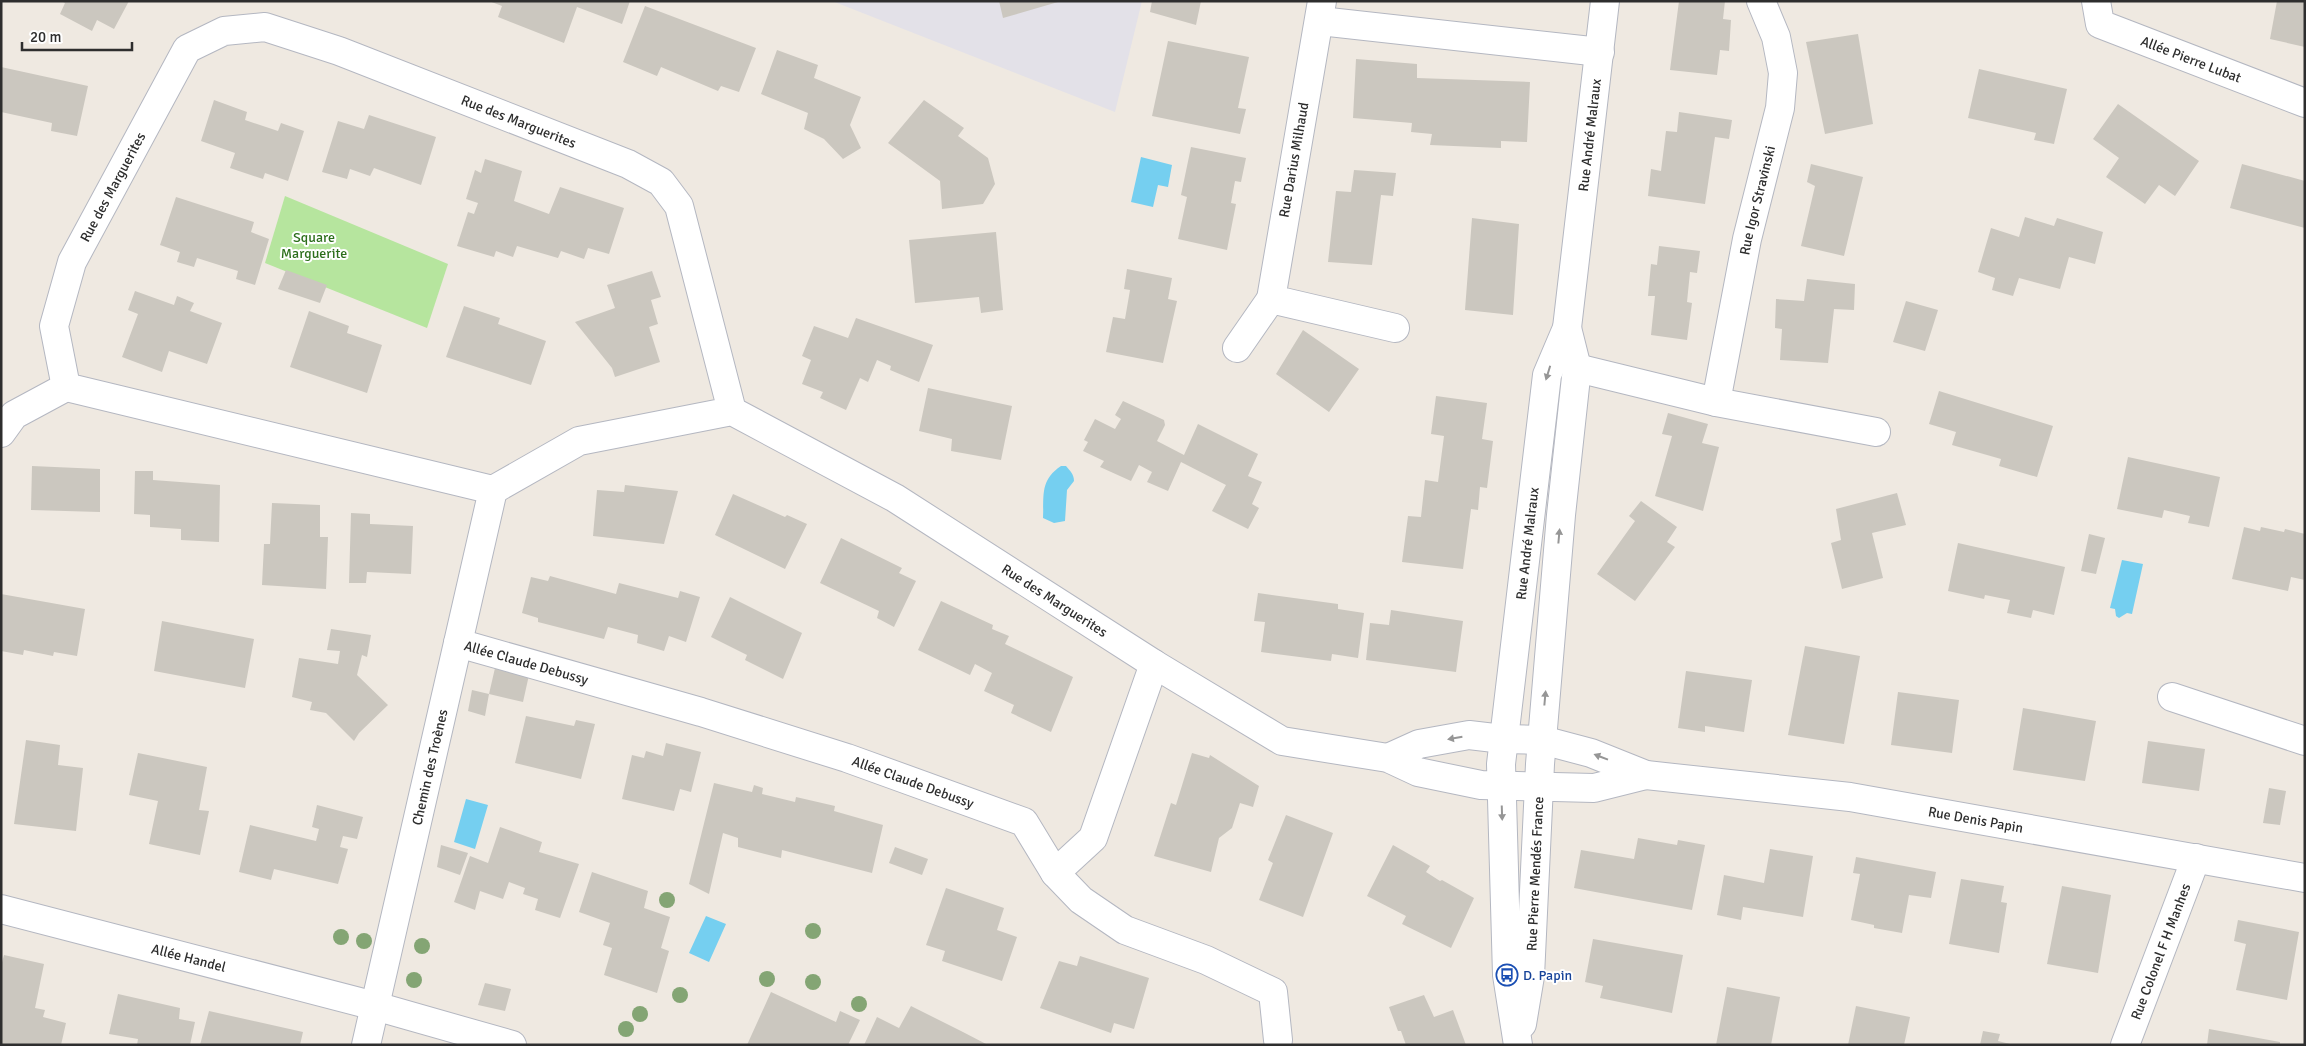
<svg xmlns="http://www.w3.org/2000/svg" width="2306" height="1046" font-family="Signika,sans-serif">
<rect width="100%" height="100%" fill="#efe9e1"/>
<path fill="#e3e1e8" d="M832,1H1142L1115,112Z"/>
<path fill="#b6e59e" d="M285,196L448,264L427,328L265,263Z"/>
<path fill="#75cff0" d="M1141,157L1172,165L1168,187L1158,185L1153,207L1131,202Z
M1061,466H1066C1070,471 1074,474 1074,481L1067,490L1065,521L1054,523L1043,518C1044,495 1040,480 1061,466Z
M2122,560L2143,564L2132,614L2127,613L2119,618L2116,616L2115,609L2110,608Z
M466,799L488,805L475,849L454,842Z
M706,916L726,924L709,962L689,953Z"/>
<path fill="#cbc7bf" d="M61,1H129L114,29L97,20L92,31L60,14L65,3Z
M489,1H630L622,24L577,7L564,43L498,17L502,6Z
M999,1H1058V2L1003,18Z
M1152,1H1201L1196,25L1150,12Z
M1679,1H1725L1723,19L1731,20L1729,51L1720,50L1717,75L1670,70Z
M2277,1H2305V47L2270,39Z
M645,6L756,48L739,92L721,86L718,91L661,67L657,76L623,62Z
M1858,34L1873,124L1825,134L1806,42Z
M1168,41L1249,57L1238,108L1246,109L1240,134L1152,116Z
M777,50L818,65L814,78L861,97L850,125L861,148L843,159L824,139L804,129L808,113L761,94Z
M1356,59L1417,64V78L1530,82L1527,142L1501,141V148L1430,145L1432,134L1411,132L1412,123L1353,118Z
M1,67L88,86L77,136L51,131L52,123L1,112Z
M1979,69L2067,89L2054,144L2034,140L2036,133L1968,118Z
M214,100L247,112L245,120L278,131L281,123L304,131L288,181L265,173L263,179L230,168L235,153L201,141Z
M924,100L964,128L958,136L988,158L995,184L983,204L942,209L940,181L888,143Z
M2118,104L2199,161L2175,196L2159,185L2145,204L2106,177L2119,158L2093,139Z
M1679,112L1732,120L1729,139L1715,137L1705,204L1648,196L1651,169L1661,171L1666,131L1677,132Z
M369,115L436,137L421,185L374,168L370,176L350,169L347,179L322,172L338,121L364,129Z
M1191,147L1246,158L1241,182L1235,181L1231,203L1236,204L1227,250L1178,239L1187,197L1181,195Z
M485,159L522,171L514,201L549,214L560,187L624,208L609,254L588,248L584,259L561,251L558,258L517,246L513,257L496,251L494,257L457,246L468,212L474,214L478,203L466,199L475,170L481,173Z
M1811,164L1863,177L1844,256L1801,246L1815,186L1807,182Z
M2242,164L2305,181V228L2230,208Z
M1354,170L1396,173L1393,196L1381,195L1372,265L1328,262L1336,191L1351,192Z
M176,197L254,222L251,232L269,239L255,285L236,279L238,271L197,258L194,267L177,262L180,252L160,245Z
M2025,217L2054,226L2057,218L2103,232L2095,264L2069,257L2060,289L2019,278L2013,296L1992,290L1995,278L1978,272L1991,228L2019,237Z
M1472,218L1519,224L1513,315L1465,310Z
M996,232L1003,310L981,313L979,297L915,303L909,240Z
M1659,246L1700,251L1697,273L1690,272L1687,302L1692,303L1687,340L1651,335L1655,296H1648L1651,264L1657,265Z
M1127,269L1172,278L1168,299L1177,301L1163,363L1106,352L1113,317L1125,319L1130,290L1124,289Z
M286,270L327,285L320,303L278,289Z
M652,271L661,297L651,300L658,324L649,327L660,362L615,377L612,368L575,322L615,308L607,285Z
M1807,279L1855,284L1854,310L1834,309L1828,363L1780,360L1782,329L1775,328L1776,299L1804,301Z
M135,291L174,305L177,296L194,303L190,311L222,323L207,364L169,351L162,372L122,357L138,314L128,310Z
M1906,301L1938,310L1925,351L1893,342Z
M464,306L500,318L498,324L546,341L531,385L446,357Z
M309,311L349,326L347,333L382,345L367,393L290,367Z
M856,318L933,345L919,382L890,370L891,366L877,360L868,382L860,378L846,410L820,398L823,392L802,384L811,360L802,356L814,326L848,338Z
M1303,330L1359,369L1329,412L1276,374Z
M928,388L1012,406L1001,460L951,451L952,439L919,431Z
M1939,391L2053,426L2037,477L1999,466L2001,459L1952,445L1956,432L1929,424Z
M1436,396L1487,403L1482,439L1493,441L1487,488L1480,487L1478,510L1471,509L1463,569L1402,562L1408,516L1421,517L1425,480L1438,482L1444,436L1431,434Z
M1123,401L1164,420L1165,425L1157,441L1184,455L1198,424L1258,454L1248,476L1262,482L1252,504L1259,508L1248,529L1212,511L1226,485L1181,462L1168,491L1147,482L1152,472L1139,465L1131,481L1100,467L1104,461L1083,451L1088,442L1084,440L1095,419L1115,429L1121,419L1115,415Z
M1668,413L1708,424L1702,443L1719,447L1703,511L1655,496L1672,436L1662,434Z
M2128,457L2220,477L2209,527L2188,523L2190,516L2164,510L2162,518L2117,509Z
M32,466L100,469V512L31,510Z
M135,471H153V480L220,485L219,542L181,540V529L150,527V515L134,514Z
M625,485L678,491L664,544L593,536L597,490L624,492Z
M1897,493L1906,525L1872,533L1883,578L1842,589L1831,543L1841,540L1836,509Z
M733,494L785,517L787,515L807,524L785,569L715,535Z
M1641,501L1677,527L1667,542L1675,547L1635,601L1597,574L1635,521L1629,516Z
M272,503L320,505V537H328L326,589L262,585L264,544H270Z
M351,513L370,514V524L413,526L411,574L367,572L366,583H349Z
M2244,527L2260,531L2261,527L2284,532L2285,529L2305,534V580L2291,577L2288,591L2232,579Z
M2089,534L2105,538L2096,574L2081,571Z
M841,538L902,568L899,573L916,581L894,627L877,618L879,611L820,583Z
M1958,543L2065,567L2054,615L2033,610L2031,618L2007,613L2010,600L1985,595L1984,599L1948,591Z
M550,576L616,594L619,583L678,598L680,591L700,597L686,642L669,636L664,651L637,643L638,635L608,627L604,639L538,622V618L522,613L531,577L548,581Z
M1258,593L1338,604V609L1364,613L1358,658L1332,654L1331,661L1261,652L1265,622L1254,621Z
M1,594L85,609L77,656L54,652L53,656L24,650L23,655L1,651Z
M730,597L802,633L783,679L745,660L747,655L711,637Z
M941,601L993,625L992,629L1009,636L1005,644L1073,677L1051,732L1011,713L1014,705L984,691L992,673L975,664L970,675L918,650Z
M1391,610L1463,621L1456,672L1366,660L1370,623L1389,625Z
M162,621L254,639L245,688L154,671Z
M331,629L371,635L367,657L362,655L357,675L388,705L359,733L354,741L326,713L310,710L312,702L292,697L299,658L338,664L340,651L327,650Z
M1805,646L1860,656L1844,744L1788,735Z
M495,668L529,675L523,702L489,694L485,716L468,711L472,690L489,694Z
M1686,671L1752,680L1744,732L1705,726V732L1678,728Z
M1898,692L1959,700L1952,753L1891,745Z
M2023,708L2096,721L2085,781L2013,770Z
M526,716L574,726L576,720L595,724L581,779L515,763Z
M26,740L60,745L58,765L83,768L76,831L14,824Z
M2148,741L2205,749L2199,791L2142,783Z
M666,743L701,752L691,792L680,789L674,811L622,799L632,755L644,758L646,751L663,756Z
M138,753L207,767L199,810L209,811L200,855L149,844L158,801L129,795Z
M1192,753L1209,758L1210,755L1259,786L1253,807L1240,803L1232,828L1219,838L1211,872L1154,856L1171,803L1176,805Z
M714,783L752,792L754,785L763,788L762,794L795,802L796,797L835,806L834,811L883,825L872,873L782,850L781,858L738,847V838L723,833L709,894L689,884Z
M2269,788L2286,791L2280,825L2263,823Z
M317,805L363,817L357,839L343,836L340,847L348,849L338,884L274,869L271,880L239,872L250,825L316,841L319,829L312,827Z
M1286,815L1333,833L1303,917L1259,900L1273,863L1268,860Z
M500,827L542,842L539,852L579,864L560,918L535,910L538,899L523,894L525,888L509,882L503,899L480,891L475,910L454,902L470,856L488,863Z
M1638,838L1677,845L1678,840L1705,845L1692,910L1574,888L1581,850L1634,859Z
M441,845L468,853L460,875L437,867Z
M1393,845L1430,866L1426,872L1440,881L1442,880L1474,898L1451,948L1402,924L1406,916L1367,896Z
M895,847L928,859L922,875L889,863Z
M1770,849L1813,856L1803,917L1743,907L1741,920L1717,915L1724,875L1764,883Z
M1856,857L1936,872L1931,898L1909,895L1902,933L1874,928V925L1851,920L1860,874L1853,873Z
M592,872L648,891L644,908L670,917L661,948L669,951L657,993L604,975L612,948L603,945L610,923L579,912Z
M1961,879L2004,886L2001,902L2007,903L1999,953L1949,944Z
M2062,886L2111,895L2098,973L2047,964Z
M946,888L1004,908L997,930L1017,937L1002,981L942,961L945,951L926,945Z
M2238,920L2299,932L2287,1000L2236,990L2246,944L2234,941Z
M1593,939L1683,955L1672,1013L1600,998L1603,986L1585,982Z
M4,955L44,964L35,1008L45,1010L43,1017L66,1023L61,1045H1V966Z
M1080,956L1149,978L1134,1029L1114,1023L1111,1033L1040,1008L1059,961L1077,966Z
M485,983L511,989L505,1011L478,1005Z
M1727,987L1780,997L1771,1045H1716Z
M771,992L836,1022L840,1011L860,1020L848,1045H747Z
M118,994L180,1008L179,1019L195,1022L190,1045H137L138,1039L109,1034Z
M1424,995L1434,1017L1453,1010L1466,1045H1406L1401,1031H1398L1389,1007Z
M911,1006L961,1031L988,1045H864L877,1017L899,1028Z
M1856,1006L1910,1017L1904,1045H1848Z
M209,1011L303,1032L300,1045H200Z
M2209,1029L2280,1042V1045H2207Z
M1983,1031L2000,1034L1998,1041L2014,1045H1980Z"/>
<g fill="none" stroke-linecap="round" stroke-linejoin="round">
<g stroke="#b4b7c1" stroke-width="30">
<g id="street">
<path d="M1322,1L1271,299L1395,328"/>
<path id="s1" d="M2096,1L2100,24L2305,103"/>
<path d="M1320,21L1600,52"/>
<path d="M1237,348L1271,299"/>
<path id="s2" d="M1577,368L1716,402L1747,239L1780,108L1783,73L1776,37L1761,1"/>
<path d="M1716,402L1876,432"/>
<path id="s3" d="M732,411L579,441L493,490L66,387L54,326L72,262L187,49L224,31L265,27L339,51L628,164L661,182L679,206L732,411L895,498L1154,664L1282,741L1388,758L1418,772L1481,785L1594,788L1646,775"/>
<path d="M1,433L14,415L66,387"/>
<path id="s4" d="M458,643L701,712L847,758L1024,822L1055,873L1081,900L1125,930L1206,960L1273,992L1278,1040"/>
<path d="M2172,697L2305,741"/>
<path id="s5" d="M1388,758L1419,744L1469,735L1503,739L1542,740L1591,753L1646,775L1850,797L2305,878"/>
<path d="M1055,873L1093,838L1154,664"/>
<path id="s6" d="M1,909L375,1006L512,1045"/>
<path id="s7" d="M1522,1024L1530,976L1540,764L1561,515L1577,368L1567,328"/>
<path id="s8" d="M366,1045L493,490"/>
<path id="s9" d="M1518,1045L1507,975L1501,764L1547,375L1567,328L1605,1"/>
<path id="s10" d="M2125,1045L2196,858"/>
</g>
</g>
<use href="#street" stroke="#fff" stroke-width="28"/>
</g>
<g fill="#84a574">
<circle cx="667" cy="900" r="8"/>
<circle cx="813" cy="931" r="8"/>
<circle cx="341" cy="937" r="8"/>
<circle cx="364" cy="941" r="8"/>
<circle cx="422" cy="946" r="8"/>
<circle cx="767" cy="979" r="8"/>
<circle cx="414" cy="980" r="8"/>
<circle cx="813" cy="982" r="8"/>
<circle cx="680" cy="995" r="8"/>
<circle cx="859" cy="1004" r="8"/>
<circle cx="640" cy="1014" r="8"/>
<circle cx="626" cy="1029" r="8"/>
</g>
<defs><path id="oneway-solid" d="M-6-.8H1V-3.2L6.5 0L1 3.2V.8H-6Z" transform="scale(1.25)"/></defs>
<g fill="#969696">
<use href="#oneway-solid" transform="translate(1548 373) rotate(107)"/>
<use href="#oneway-solid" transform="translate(1559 536) rotate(-85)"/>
<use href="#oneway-solid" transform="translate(1545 698) rotate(-85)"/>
<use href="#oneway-solid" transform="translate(1455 738) rotate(170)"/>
<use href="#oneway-solid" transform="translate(1601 757) rotate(-159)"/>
<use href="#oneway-solid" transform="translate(1502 813) rotate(88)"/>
</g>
<defs>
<g id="bus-ring" transform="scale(1.125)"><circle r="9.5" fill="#fff" stroke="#1a4fb4" stroke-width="1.5"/><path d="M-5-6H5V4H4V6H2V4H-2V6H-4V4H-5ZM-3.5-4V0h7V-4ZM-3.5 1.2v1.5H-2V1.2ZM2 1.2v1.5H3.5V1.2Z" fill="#1a4fb4"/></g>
</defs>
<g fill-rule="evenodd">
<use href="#bus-ring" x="1507" y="975"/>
</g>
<g text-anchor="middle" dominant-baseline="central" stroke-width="4" stroke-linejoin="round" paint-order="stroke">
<g font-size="14" fill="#2e2e2e" stroke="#fff">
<text stroke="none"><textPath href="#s1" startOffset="121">Allée Pierre Lubat</textPath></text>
<text stroke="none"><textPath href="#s3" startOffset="1418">Rue des Marguerites</textPath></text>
<text stroke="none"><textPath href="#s9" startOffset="919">Rue André Malraux</textPath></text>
<text transform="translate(1294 160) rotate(-80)">Rue Darius Milhaud</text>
<text stroke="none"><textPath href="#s3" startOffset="908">Rue des Marguerites</textPath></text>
<text stroke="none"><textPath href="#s2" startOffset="349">Rue Igor Stravinski</textPath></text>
<text stroke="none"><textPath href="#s9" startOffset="504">Rue André Malraux</textPath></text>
<text stroke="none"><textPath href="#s3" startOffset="2189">Rue des Marguerites</textPath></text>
<text stroke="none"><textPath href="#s4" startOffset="71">Allée Claude Debussy</textPath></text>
<text stroke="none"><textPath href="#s8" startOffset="285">Chemin des Troènes</textPath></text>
<text stroke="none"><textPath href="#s4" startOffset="476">Allée Claude Debussy</textPath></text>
<text stroke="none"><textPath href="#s5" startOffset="601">Rue Denis Papin</textPath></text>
<text stroke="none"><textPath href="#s7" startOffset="151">Rue Pierre Mendés France</textPath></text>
<text stroke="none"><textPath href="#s10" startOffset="100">Rue Colonel F H Manhes</textPath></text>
<text stroke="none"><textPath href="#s6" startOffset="194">Allée Handel</textPath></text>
</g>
<g font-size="14" fill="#2c6e1b" stroke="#fff">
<text x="314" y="237">Square<tspan x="314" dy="16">Marguerite</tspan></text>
</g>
<g font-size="14" fill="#164399" stroke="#fff" text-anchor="start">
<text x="1523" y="975">D. Papin</text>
</g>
</g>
<rect width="2306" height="1046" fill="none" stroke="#2e2e2e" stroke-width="5"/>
<path d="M22 42v8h110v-8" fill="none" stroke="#2e2e2e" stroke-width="2.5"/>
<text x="30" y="42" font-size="15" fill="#2e2e2e" stroke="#ffffff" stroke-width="4" paint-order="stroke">20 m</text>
</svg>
